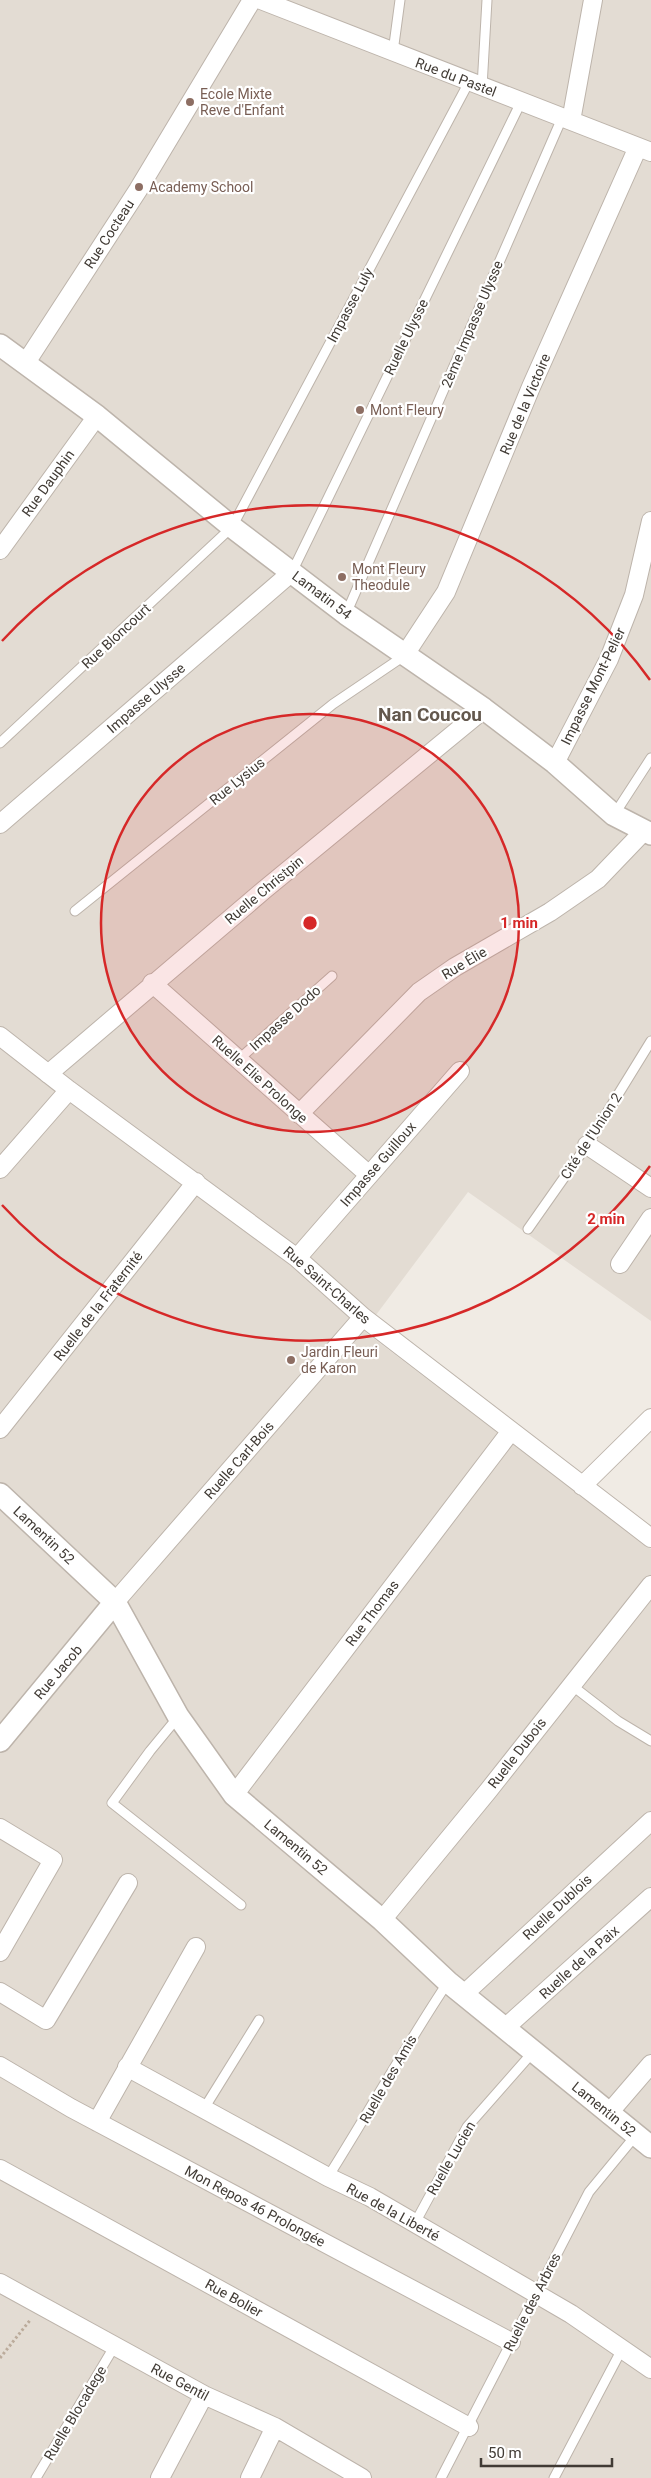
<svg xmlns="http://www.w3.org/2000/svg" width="651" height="2478" font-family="Roboto,sans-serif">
<rect width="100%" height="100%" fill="#f0ebe4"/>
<path fill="#e3dcd3" d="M0,0H651V1321L468,1192L364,1331L651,1549V2478H0Z"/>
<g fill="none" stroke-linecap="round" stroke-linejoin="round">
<g stroke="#bdb4ab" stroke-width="11">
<path id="service" d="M393,52L400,0
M482,87L487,0
M292,572L521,102
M346,614L562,118
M0,743L232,527L469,82
M614,815L651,758
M75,911L333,704L404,656
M238,1060L332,976
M528,1229L587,1145L651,1041
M570,1684L618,1721L651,1741
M178,1717L150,1751L112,1803L241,1905
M205,2107L259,2020
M328,2177C369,2112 406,2045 448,1982
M415,2223L467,2127L533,2052
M36,2478L114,2347
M441,2478L589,2192L636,2135
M554,2478L622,2349"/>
</g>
<g stroke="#bdb4ab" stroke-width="20">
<path id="minor" d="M261,0L651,152
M571,121L593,0
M25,364L138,190L252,0
M0,550L97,416
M404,656L446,592L531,387L638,147
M555,763L609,659L634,595L651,521
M0,824L292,572
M152,983L368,1174
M0,1036L69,1090L297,1258L363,1317L651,1538
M48,1074L264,890L484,709
M299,1114L419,992L455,967L550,912L598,879L644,831
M587,1145L651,1188
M0,1169L69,1090
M297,1258L460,1071
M620,1264L651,1218
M0,1429L196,1182
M582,1486L651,1418
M115,1602L363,1317
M234,1795L511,1431
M0,1828L53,1860L0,1952
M382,1920L488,1791L651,1585
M0,1992L46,2020L128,1883
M464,1994L651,1821
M506,2027L651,1897
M0,2066L71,2108L511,2342
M127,2067L328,2177L370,2197L571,2314L651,2369
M608,2114L651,2064
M97,2122L196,1947
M0,2169L469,2427
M0,2283L204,2395L275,2427L362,2478
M160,2478L204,2395
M250,2478L275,2427"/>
</g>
<g stroke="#bdb4ab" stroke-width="24">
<path id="tertiary" d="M0,345L97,416L232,527L346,614L484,709L555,763L614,815L651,834
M0,1494L115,1602L178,1716L234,1795L382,1920L448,1982L651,2147
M0,1741L115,1602"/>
</g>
<path stroke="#bbab9b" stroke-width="3" stroke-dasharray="2.5 2.5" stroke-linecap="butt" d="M0,2358L31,2319"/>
<use href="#service" stroke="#fff" stroke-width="9"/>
<use href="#minor" stroke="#fff" stroke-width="18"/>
<use href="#tertiary" stroke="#fff" stroke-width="21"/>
</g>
<circle cx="310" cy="923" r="209" fill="#d62828" fill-opacity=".12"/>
<g fill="none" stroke="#d62828" stroke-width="2.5">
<circle cx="310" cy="923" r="209"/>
<path d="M650 1166A418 418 0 0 1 2 1205M2 641A418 418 0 0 1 650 680"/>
</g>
<g fill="#8d6e63" stroke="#fff" stroke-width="2">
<circle cx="190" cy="102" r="5"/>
<circle cx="139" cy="187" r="5"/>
<circle cx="360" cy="410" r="5"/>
<circle cx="342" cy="577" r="5"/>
<circle cx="291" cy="1360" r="5"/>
</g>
<g text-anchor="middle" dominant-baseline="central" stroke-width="4.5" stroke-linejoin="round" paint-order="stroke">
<g font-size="14" fill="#413b35" stroke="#fff">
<text transform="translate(456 77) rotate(21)">Rue du Pastel</text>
<text transform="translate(109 234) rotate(-57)">Rue Cocteau</text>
<text transform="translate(350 305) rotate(-62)">Impasse Luly</text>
<text transform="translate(472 324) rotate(-67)">2ème Impasse Ulysse</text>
<text transform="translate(406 337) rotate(-64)">Ruelle Ulysse</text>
<text transform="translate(525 404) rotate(-67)">Rue de la Victoire</text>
<text transform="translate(48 483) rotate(-54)">Rue Dauphin</text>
<text transform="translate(322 595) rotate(37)">Lamatin 54</text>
<text transform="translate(116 636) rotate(-43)">Rue Bloncourt</text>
<text transform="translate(593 686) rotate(-64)">Impasse Mont-Pelier</text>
<text transform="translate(146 698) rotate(-41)">Impasse Ulysse</text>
<text transform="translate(237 781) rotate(-39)">Rue Lysius</text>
<text transform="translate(264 890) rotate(-40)">Ruelle Christpin</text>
<text transform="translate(464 963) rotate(-31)">Rue Élie</text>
<text transform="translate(285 1018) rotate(-42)">Impasse Dodo</text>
<text transform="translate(260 1079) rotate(42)">Ruelle Elie Prolonge</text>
<text transform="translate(591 1136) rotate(-57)">Cité de l'Union 2</text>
<text transform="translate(378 1164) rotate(-49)">Impasse Guilloux</text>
<text transform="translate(327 1285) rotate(41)">Rue Saint-Charles</text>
<text transform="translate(98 1306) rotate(-52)">Ruelle de la Fraternité</text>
<text transform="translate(239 1460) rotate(-49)">Ruelle Carl-Bois</text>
<text transform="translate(44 1535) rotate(43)">Lamentin 52</text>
<text transform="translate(372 1613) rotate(-53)">Rue Thomas</text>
<text transform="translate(58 1672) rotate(-50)">Rue Jacob</text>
<text transform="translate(517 1753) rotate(-52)">Ruelle Dubois</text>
<text transform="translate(296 1847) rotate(40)">Lamentin 52</text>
<text transform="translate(557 1907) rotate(-43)">Ruelle Dublois</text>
<text transform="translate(579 1962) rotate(-42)">Ruelle de la Paix</text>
<text transform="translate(388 2079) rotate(-60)">Ruelle des Amis</text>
<text transform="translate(604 2109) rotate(39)">Lamentin 52</text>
<text transform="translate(451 2158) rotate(-60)">Ruelle Lucien</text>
<text transform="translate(255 2206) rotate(28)">Mon Repos 46 Prolongée</text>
<text transform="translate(393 2212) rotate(29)">Rue de la Liberté</text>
<text transform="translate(234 2298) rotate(29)">Rue Bolier</text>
<text transform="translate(532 2302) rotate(-63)">Ruelle des Arbres</text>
<text transform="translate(180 2382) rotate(28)">Rue Gentil</text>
<text transform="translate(75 2413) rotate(-59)">Ruelle Blocadege</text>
</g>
<g font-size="14" fill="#785e54" stroke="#fff" text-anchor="start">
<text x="200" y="94">Ecole Mixte<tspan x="200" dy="16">Reve d'Enfant</tspan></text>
<text x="149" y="187">Academy School</text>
<text x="370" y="410">Mont Fleury</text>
<text x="352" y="569">Mont Fleury<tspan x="352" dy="16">Theodule</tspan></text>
<text x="301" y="1352">Jardin Fleuri<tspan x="301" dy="16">de Karon</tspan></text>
</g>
<g font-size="19" font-weight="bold" fill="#63584d" stroke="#fff">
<text x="430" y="714">Nan Coucou</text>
</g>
</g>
<circle cx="310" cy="923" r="8" fill="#d62828" stroke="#fff" stroke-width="2.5"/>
<g font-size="15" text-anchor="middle" font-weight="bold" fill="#d62828" stroke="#fff" stroke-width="4.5" stroke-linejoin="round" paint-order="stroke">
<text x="519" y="928">1 min</text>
<text x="606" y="1224">2 min</text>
</g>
<path d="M481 2458v8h131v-8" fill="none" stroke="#413b35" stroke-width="2.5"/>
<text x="488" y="2458" font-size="15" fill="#413b35" stroke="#ffffff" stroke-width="4" paint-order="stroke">50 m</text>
</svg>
